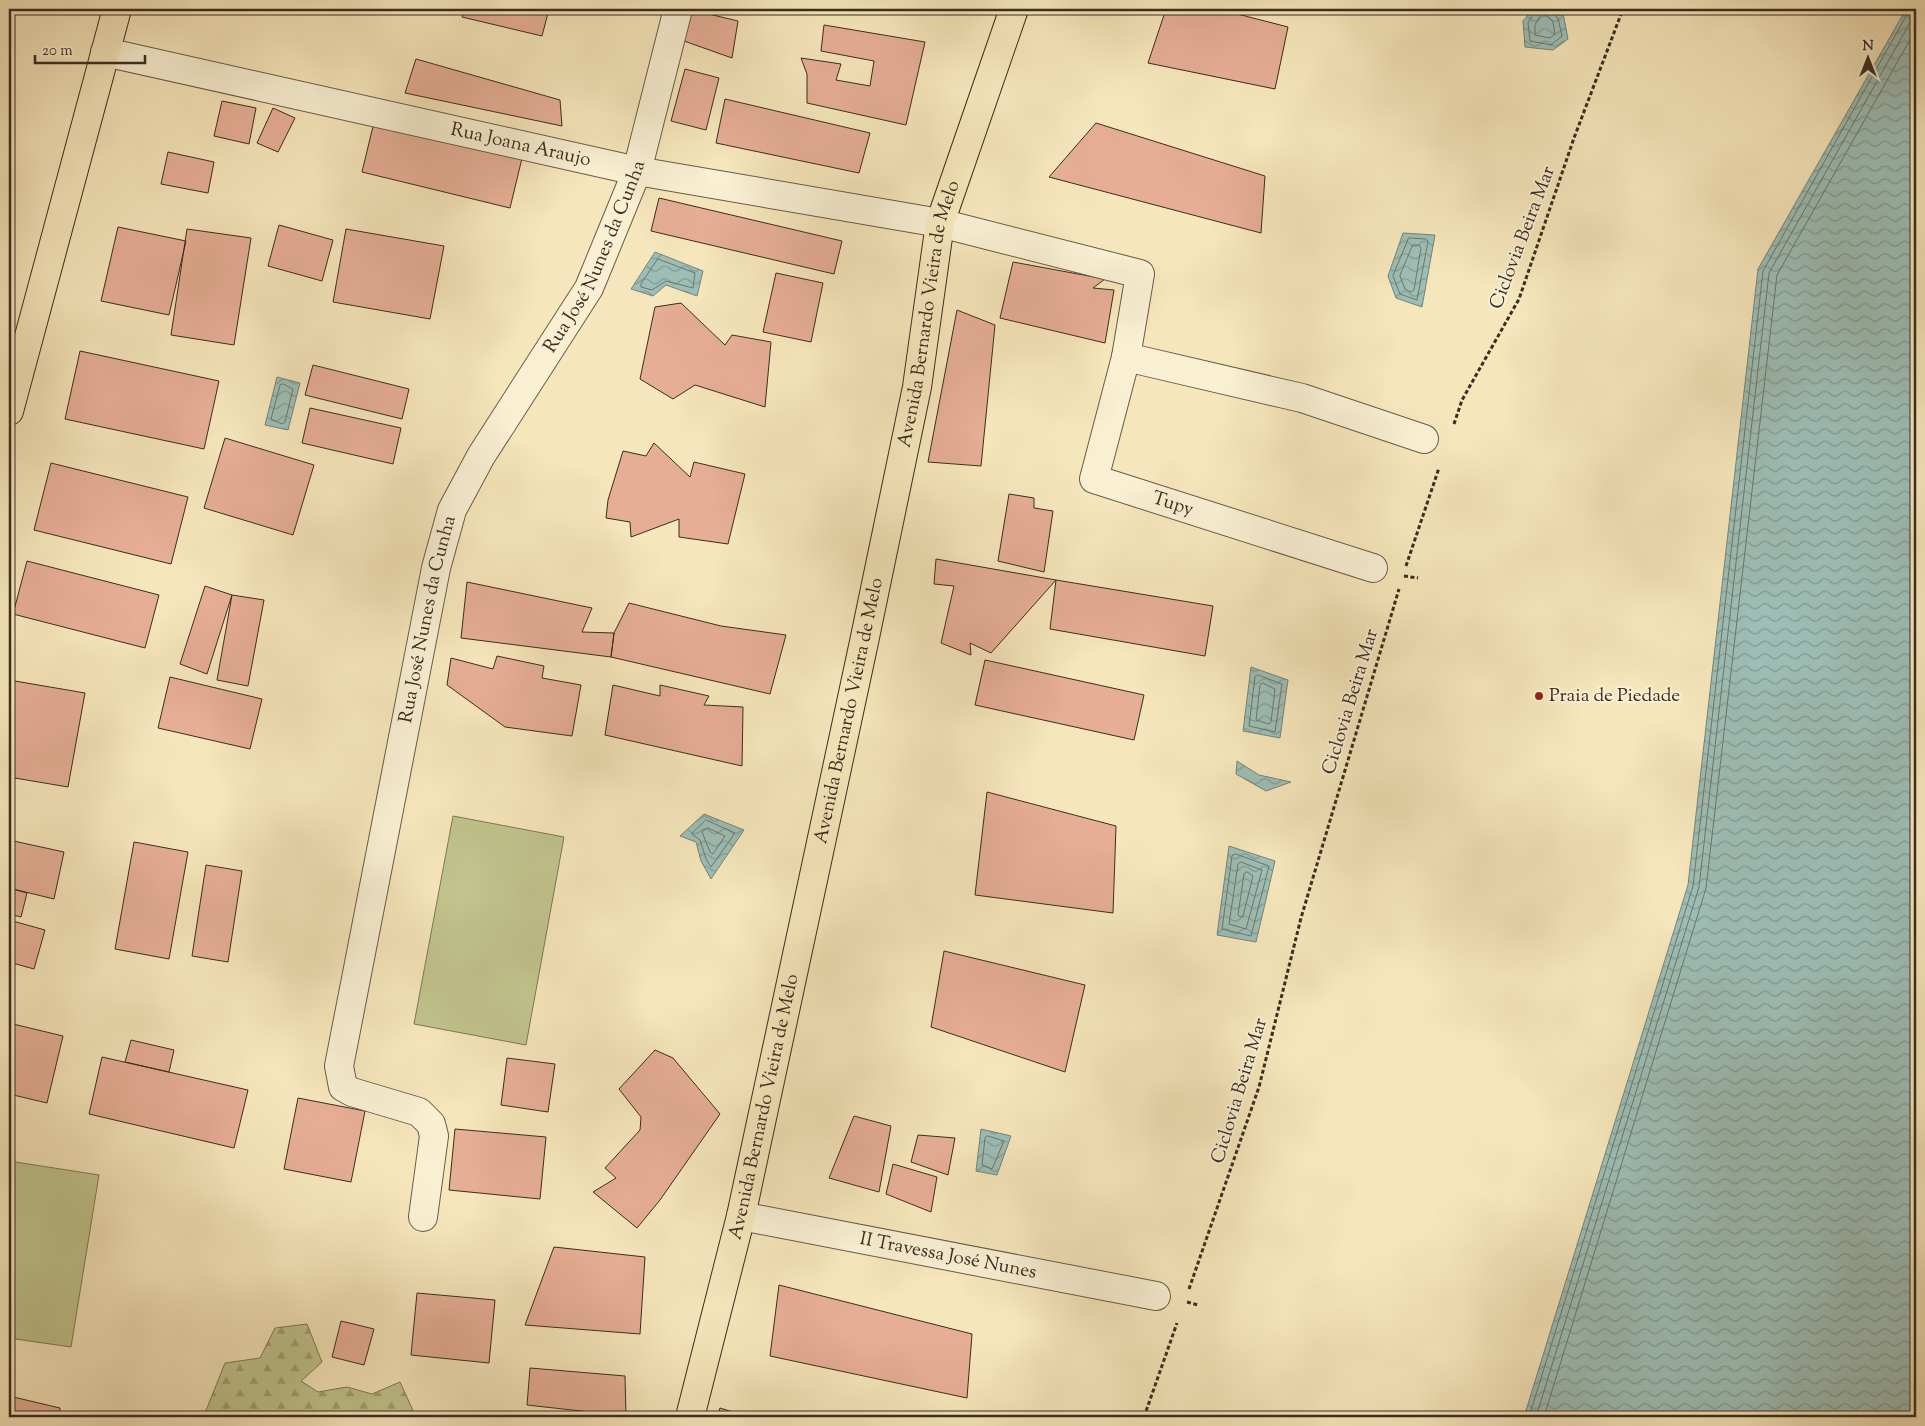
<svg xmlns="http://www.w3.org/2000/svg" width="1925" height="1426" font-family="'Sorts Mill Goudy',serif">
<defs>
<pattern id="forest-firs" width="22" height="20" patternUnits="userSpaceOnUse" patternTransform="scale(1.25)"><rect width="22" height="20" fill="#c1c48d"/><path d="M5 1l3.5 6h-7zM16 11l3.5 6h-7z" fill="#9ea073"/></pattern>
<pattern id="water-waves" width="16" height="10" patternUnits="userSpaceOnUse" patternTransform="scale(1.25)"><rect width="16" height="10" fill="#9dbeb6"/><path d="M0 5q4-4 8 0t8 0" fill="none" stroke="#819b94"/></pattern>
</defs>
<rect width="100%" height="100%" fill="#f6e6bb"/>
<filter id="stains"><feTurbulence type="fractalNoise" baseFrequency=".004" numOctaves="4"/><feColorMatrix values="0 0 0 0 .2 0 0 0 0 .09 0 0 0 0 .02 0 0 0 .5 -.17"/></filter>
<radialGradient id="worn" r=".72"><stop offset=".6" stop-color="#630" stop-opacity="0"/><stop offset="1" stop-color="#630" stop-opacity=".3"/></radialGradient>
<path fill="url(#forest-firs)" stroke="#7d7856" d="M307,1324L322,1362L301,1381L318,1392L347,1387L372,1394L400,1382L416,1417H209L205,1413L225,1363L260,1358L275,1328Z"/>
<path fill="#c1c48d" stroke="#7d7856" d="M453,816L564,837L526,1045L414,1024Z
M9,1161L99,1175L71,1347L9,1338Z"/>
<path fill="url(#water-waves)" stroke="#75847a" d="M1533,9H1550L1563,13L1568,39L1553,50L1525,47L1523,21Z
M1906,9H1916V1417H1524L1688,885L1758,269Z
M1403,233L1435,235L1422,307L1396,298L1388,276Z
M655,252L703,271L697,296L666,285L653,296L631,289Z
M277,377L300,383L288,430L265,425Z
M1251,667L1288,680L1280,738L1243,731Z
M1237,761L1259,775L1291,782L1266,791L1236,774Z
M704,814L744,830L711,879L701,861L696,842L680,836Z
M1229,846L1275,861L1256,942L1217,935Z
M981,1129L1011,1136L997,1175L976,1171Z"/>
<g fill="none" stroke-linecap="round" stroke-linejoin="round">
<path stroke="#6b766b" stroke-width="1" d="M1536,9L1528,23L1530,41L1551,45L1562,36L1558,18L1553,14L1551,9
M1542,14H1545L1553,22L1555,34L1550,38L1535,35V25Z
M1409,238L1426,239L1428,241L1417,300L1400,294L1393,276Z
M1413,245H1419L1421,248L1414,290L1411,292L1405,289L1400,276Z
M658,259L695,273L693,288L666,281L652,290L641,287V284Z
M283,384L293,389L285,422L282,424L271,419L280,385Z
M1258,675L1282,684L1275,732L1249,726L1255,677Z
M1263,683L1275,689L1271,722L1269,724L1256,720L1260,685Z
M706,820L735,833L711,867L706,859L700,840L692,834Z
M708,828L725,836L713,854L710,852L702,832Z
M1236,854L1269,866L1251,936L1222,929L1232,856Z
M1241,862L1262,870L1246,929L1229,924L1238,864Z
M1247,872L1253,876L1243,916L1240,917L1238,915L1244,874Z
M988,1136L1004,1141L992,1169L982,1165L985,1138Z
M1529,1417L1693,886L1763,271L1910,9
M1536,1417L1699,887L1769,273L1916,12
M1544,1417L1706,888L1777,275L1916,29"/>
</g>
<path fill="#e6ae95" stroke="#392d20" d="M464,9H549L542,36L462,17Z
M688,9L738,21L732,58L684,41Z
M1166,9H1218L1288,27L1275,89L1148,63Z
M824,25L925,42L906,125L807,103V74L801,58L841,64L836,80L870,86L874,61L821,51Z
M416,59L560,100L562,126L405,93Z
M685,69L719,78L706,130L671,121Z
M725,99L870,133L859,173L716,143Z
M222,101L256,108L249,144L214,136Z
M273,108L295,118L278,152L257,143Z
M375,118L523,154L510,208L362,172Z
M1096,123L1265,176L1261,233L1049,177Z
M168,152L214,162L208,193L161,184Z
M659,198L842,241L834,274L651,231Z
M279,225L333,240L322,281L268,266Z
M118,227L186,241L169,315L101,301Z
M187,229L251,238L234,345L171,335Z
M346,229L444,246L430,319L333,302Z
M1013,262L1105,279L1093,288L1114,290L1105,343L1000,318Z
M776,273L823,283L811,342L763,332Z
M681,303L725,345L732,335L771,342L765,407L695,385L673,399L640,379L655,307Z
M957,310L995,325L981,466L928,462Z
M80,351L219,381L204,449L65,419Z
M313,365L409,389L402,419L305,395Z
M310,408L401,428L393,464L302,443Z
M225,438L314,465L293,535L204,508Z
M654,443L690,477L694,462L745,474L728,544L679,537V519L631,537L630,522L606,518L608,500L623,451L646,456Z
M51,463L188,497L171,564L34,530Z
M1009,494L1034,498V508L1053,511L1044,572L998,561Z
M936,559L1056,580L991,653L970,643L971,655L941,643L954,586L934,584Z
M27,561L159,595L145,648L13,614Z
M1056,580L1213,606L1205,656L1050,629Z
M467,582L592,608L582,632L614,633L611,657L461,638Z
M205,586L232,595L207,674L180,664Z
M232,595L264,600L248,686L217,680Z
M629,603L721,626L786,635L770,694L611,657L614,633Z
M497,656L544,666L542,678L581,685L572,736L505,727L447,685L451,658L493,669Z
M985,660L1144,695L1134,740L975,705Z
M170,677L262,699L250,749L158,728Z
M9,680L85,693L68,787L9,777Z
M613,685L660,696V685L709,696L704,705L743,707L742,766L605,735Z
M987,792L1116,826L1113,913L975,895Z
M9,840L64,852L54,899L9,888Z
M134,842L188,852L169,959L115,949Z
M206,865L242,871L228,962L192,956Z
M9,888L27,893L21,917L9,914Z
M9,920L45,930L34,969L9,962Z
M944,951L1085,985L1065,1072L931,1027Z
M9,1023L63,1036L47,1103L9,1094Z
M131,1040L174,1050L169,1072L125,1062Z
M655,1050L673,1058L720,1114L660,1200L637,1228L593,1192L616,1178L605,1168L640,1130L641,1117L619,1089Z
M102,1057L248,1090L234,1148L89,1114Z
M507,1058L555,1064L548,1112L501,1105Z
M298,1098L365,1111L351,1182L284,1169Z
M854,1116L891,1126L879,1192L829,1178Z
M455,1129L546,1137L540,1199L449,1190Z
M918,1135L955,1138L948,1175L911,1162Z
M893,1164L937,1177L931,1212L886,1194Z
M554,1247L645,1257L640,1334L525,1325Z
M779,1285L972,1334L967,1398L770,1356Z
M417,1293L495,1300L489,1363L411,1355Z
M341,1321L374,1329L364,1365L332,1357Z
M530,1368L625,1376L626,1416L527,1405Z
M9,1396L60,1408L59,1417H9Z
M720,1408L749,1417H717Z"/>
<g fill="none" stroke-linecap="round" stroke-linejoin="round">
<g stroke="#685b47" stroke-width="30">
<g id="minor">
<path id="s1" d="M105,52L637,171L940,223L1140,274L1126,357L1094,479L1373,568"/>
<path d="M1126,357L1302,398L1424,439"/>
<path id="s2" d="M741,1216L1156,1296"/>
<path id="s3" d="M423,1217L434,1136L431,1124L419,1112L352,1092L343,1087L339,1066L436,568L452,510L481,456L589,288L637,171L678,9"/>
</g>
</g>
<g stroke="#392d20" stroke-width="30">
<g id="primary">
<path d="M9,411L117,9"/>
<path id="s4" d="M690,1417L741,1216L864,642L917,387L940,223L1014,9"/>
</g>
</g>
<path stroke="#392d20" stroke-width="3" stroke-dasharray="4 2.5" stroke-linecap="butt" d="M1454,424L1462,400L1519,299L1574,138L1623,9
M1406,566L1439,468
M1404,576L1418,578
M1189,1289L1259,1087L1301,918L1399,589
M1187,1302L1198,1305
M1144,1417L1177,1323"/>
<use href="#minor" stroke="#f9efd3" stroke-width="28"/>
<use href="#primary" stroke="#f6e6bb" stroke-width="28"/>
</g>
<circle fill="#8f2418" stroke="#f9efd3" stroke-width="2" cx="1539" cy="696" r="5"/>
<g text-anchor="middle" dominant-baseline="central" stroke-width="4" stroke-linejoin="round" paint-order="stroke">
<g font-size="19" fill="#392d20" stroke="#f9efd3">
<text stroke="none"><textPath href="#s1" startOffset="426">Rua Joana Araujo</textPath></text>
<text transform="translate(1523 238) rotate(-69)">Ciclovia Beira Mar</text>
<text stroke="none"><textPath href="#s3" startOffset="1072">Rua José Nunes da Cunha</textPath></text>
<text stroke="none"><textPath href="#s4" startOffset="1129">Avenida Bernardo Vieira de Melo</textPath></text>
<text stroke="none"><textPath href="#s1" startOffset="1352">Tupy</textPath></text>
<text stroke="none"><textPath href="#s3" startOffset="668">Rua José Nunes da Cunha</textPath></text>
<text transform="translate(1351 702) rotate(-73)">Ciclovia Beira Mar</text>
<text stroke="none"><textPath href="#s4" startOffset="724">Avenida Bernardo Vieira de Melo</textPath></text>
<text transform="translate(1240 1091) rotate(-73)">Ciclovia Beira Mar</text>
<text stroke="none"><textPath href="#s4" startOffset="319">Avenida Bernardo Vieira de Melo</textPath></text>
<text stroke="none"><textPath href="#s2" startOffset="211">II Travessa José Nunes</textPath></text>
</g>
<g font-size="19" fill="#392d20" stroke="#f9efd3" text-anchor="start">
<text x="1549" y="696">Praia de Piedade</text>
</g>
</g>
<rect width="1925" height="1426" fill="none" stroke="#f6e6bb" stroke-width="30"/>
<rect x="10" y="10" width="1905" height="1406" fill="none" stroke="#392d20" stroke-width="2.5"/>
<rect x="15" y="15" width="1895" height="1396" fill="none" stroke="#392d20"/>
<g transform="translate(1868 58)" stroke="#f9efd3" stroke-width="4" paint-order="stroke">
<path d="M0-4L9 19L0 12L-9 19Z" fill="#392d20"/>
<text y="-8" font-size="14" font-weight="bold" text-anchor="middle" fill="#392d20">N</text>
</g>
<path d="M35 55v8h110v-8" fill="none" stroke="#392d20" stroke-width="2.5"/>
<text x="42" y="55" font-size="15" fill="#392d20" stroke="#f9efd3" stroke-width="4" paint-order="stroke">20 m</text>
<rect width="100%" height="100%" filter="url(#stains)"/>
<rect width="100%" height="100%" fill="url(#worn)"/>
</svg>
